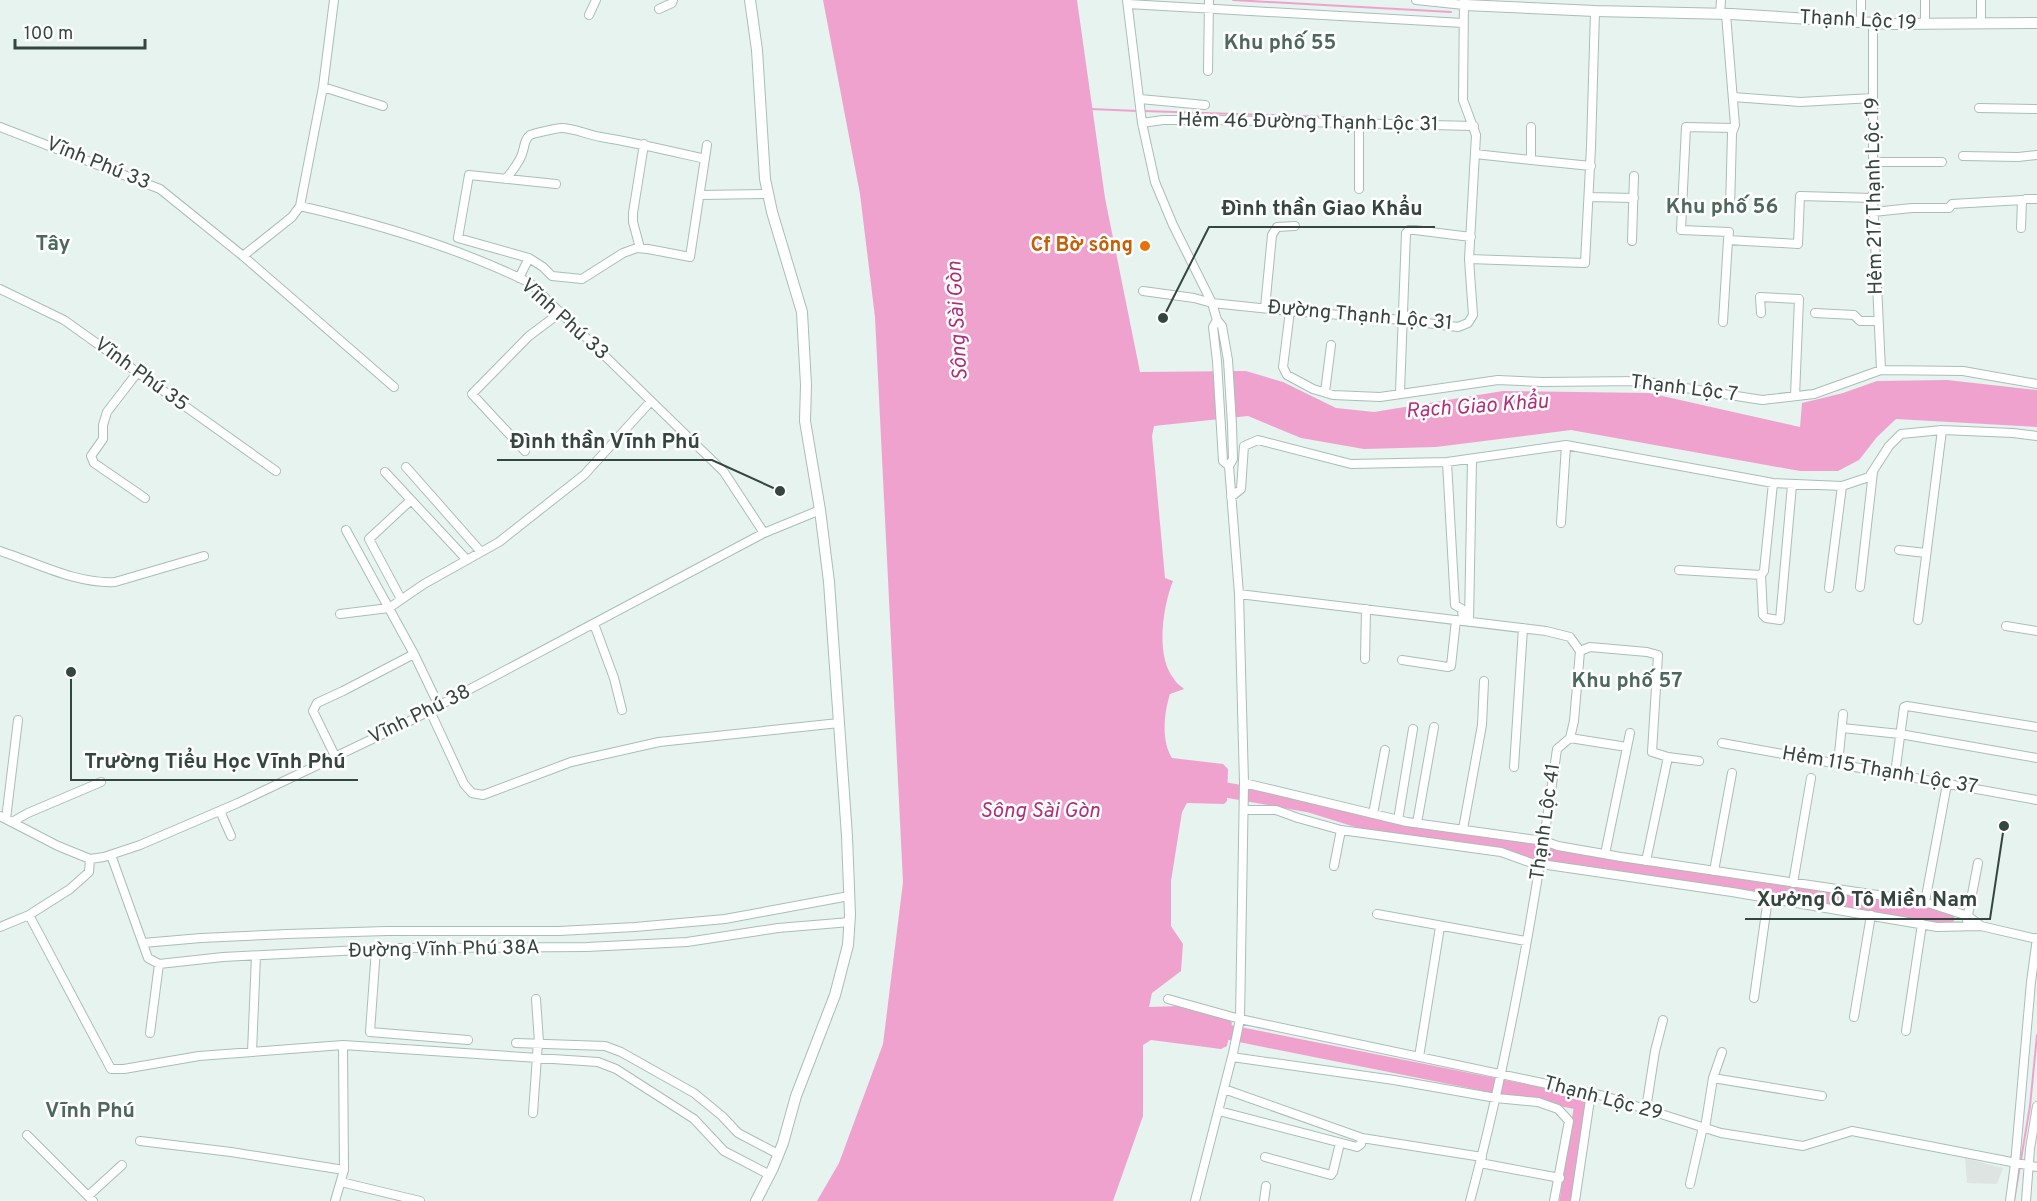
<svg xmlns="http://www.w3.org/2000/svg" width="2037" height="1201" font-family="Overpass,sans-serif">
<rect width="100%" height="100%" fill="#e6f3ef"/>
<path fill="#dee4e2" d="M1965,1158L2003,1168L1997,1184L1967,1183Z"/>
<path fill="#f0a2cf" d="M823,0H1077L1105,198L1140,372L1246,371L1283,382L1336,408L1374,412L1503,391L1649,393L1800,427L1802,403L1843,393L1877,381L1947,380L2037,390V427L1896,419L1877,437L1859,460L1838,471H1800L1571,430L1436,447L1364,449L1301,438L1248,416L1154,426L1152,436L1165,578L1173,581C1163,606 1155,656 1174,679C1176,683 1181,686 1184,689L1170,694C1164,713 1161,741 1172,758L1223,764L1228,769L1227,801L1224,804L1187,803L1182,812L1171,881V926L1183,944L1181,971L1152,993L1149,1007L1181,1006L1228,1018L1232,1023L1227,1046L1221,1049L1151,1040L1143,1045V1116L1113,1201H817L839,1163L883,1044L903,882L875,317L860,194Z"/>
<path fill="#e6f3ef" d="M1218,368H1228L1231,421L1221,423Z"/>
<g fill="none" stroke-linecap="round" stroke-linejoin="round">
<path stroke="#f0a2cf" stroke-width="2" d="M1233,0L1451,12
M1090,109L1138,111
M1144,111L1361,118
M2014,1201L2030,1106L2037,1035"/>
<path stroke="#f0a2cf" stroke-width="15" d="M1209,787L1310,805L1358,820L1458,839L1947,918
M1212,1029L1582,1103L1567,1201"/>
<g stroke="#a9beb7" stroke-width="10">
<path id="minor" d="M1127,0L1142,123L1155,182L1173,225L1212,303L1217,320L1222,326L1228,360L1232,425L1233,459L1229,466L1239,594L1244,783L1240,1019L1233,1053L1195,1201
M1416,0L1464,5
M1925,0V24
M1981,0V24
M1128,4L1463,23
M659,9L672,3L673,0
M1720,14L1721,0
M1726,14L1735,125L1732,133L1730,209
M589,15L596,0
M1861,22V0
M1873,22V198L1881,370
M1208,71L1209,0
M323,87L383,106
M1733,97L1800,102L1873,98
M1140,99L1205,105
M1979,108L2037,109
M1142,123L1163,120H1215L1474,126
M0,127L160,189L243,256L292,217L300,206L323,87L334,0
M1734,128L1686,127L1681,230L1729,232L1728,240L1798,244L1800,196L1873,198
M1475,154L1531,160V127
M1963,156L2018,157L2037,155
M1531,160L1591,166
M1873,162H1942
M506,179C512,171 521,161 523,151C525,145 524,140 530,135C531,134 558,128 561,128C574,128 588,135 601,137C637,143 670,151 705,159
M1359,189V124
M700,195L768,194
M1589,197L1634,198
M2026,199H2037
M300,206C379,224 457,247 530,283L724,472L764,533
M1873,212L1912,208H1949L1952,204L2022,200L2021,228
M1632,241L1634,176
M640,248L633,222V213L644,144
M243,256L394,387
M529,258L458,238L469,175L556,184
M1469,259L1585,263L1591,147L1595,11
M519,278L529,258L543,267L552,276L582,279L623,253L637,248L648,249L690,257L707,145
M0,289L64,320L276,471
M1143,291L1194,298L1212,303L1290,311L1403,320L1458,327L1468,323L1473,315L1469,259L1476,135L1463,100L1464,0
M1265,308L1272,235L1277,227L1295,226
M1290,311L1283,367L1287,375L1313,389L1333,395L1380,397L1498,380L1542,382L1641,381L1762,400L1814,394L1881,370L1963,371L2037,384
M1761,313L1760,297L1799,299L1795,396
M1815,313L1854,315L1860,321H1878
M1217,320L1213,327L1217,361L1223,461L1229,466
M1723,322L1728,240
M137,373L107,412L103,425V439L91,456L94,463L145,498
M1325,392L1331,345
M1400,392L1406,233L1409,230H1415L1471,237
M525,451L472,394L529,336L561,312
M1447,462L1455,605L1462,609L1463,621
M406,467L481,552
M385,472L467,560
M1231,497L1241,489L1244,446L1258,440L1351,464L1447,462L1566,445L1773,483L1842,486L1869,477L1889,446L1901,434L1942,430L2013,433L2037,436
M1561,523L1566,445
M1899,550L1926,553
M0,551C37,563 76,584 115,582L204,556
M1679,570L1761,575L1764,571L1773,483
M1761,575L1763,615L1766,618L1780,620L1792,485
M1860,587L1873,472
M1829,588L1842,486
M1239,594L1546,631L1570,637L1580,651L1574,721L1570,738L1557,749C1536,901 1510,1053 1470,1201
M401,599L369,539L411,500
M340,614L389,608L424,584L499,542L584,475L651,401
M1918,620L1942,430
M1469,622L1472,459
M594,624L614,678L622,710
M2006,626L2037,631
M1580,651L1590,647L1647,652L1658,655L1652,752L1668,757L1699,761
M414,654L439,706
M1365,659L1366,609
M1402,660L1448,667L1451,666L1456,620
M430,711L464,784L472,793L483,795L571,762L659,742L839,723
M1842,728L1900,734L2037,758
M1570,738L1627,747
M1722,743L2037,800
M335,756L313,711L317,703L343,691L414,654L346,530
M1838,764L1843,714
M1514,767L1523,628
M1895,774L1904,707L1907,706L2037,727
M1244,783L1407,822L1544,841L1558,846L1621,857L1925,902L1968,916L1981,926
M1244,810H1276L1298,818L1341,830L1334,866
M220,811L231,836
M1373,814L1385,750
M0,816L58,846L90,859L104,857L140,845L238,803L408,722L764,533L820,510
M6,819L18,720
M1398,820L1413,729
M12,822L28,813L101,782
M1417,823L1434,727
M1463,829L1482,725L1484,681
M1341,830L1501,852L1540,866
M1605,854L1630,733
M111,855L148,958L159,964L223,957L399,948L587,947L687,942L778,928L850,922
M90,859L89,872L70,889L29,915L111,1069H124L199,1056L343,1045
M1646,861L1668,757
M1541,864L1732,892L1937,927L1981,926L2037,939
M1714,871L1732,773
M1793,883L1811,778
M1925,902L1947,784
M1377,914L1526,941
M1967,920L1978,863
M0,927L29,915
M143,943L201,938L287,934L387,931H559L635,927L725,919L849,896
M376,949L370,1032L468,1040
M1754,998L1768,898
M536,999L539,1042
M1168,999L1240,1019L1604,1096L1721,1133L1803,1146L1852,1131L2037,1167
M1854,1017L1871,915
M1906,1031L1922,924
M150,1033L159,964
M516,1043L605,1046L621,1052L694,1093L722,1116L738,1133L778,1154
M252,1052L256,956
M1232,1057L1394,1080L1496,1098L1538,1102L1558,1109L1569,1121L1554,1201
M1419,1057L1440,927
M1713,1078L1822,1096
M1224,1089L1362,1138L1482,1157
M1646,1109L1655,1051L1663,1020
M1219,1111L1357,1147L1361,1144L1362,1138
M533,1113L538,1042
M1705,1128L1713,1078L1722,1052
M27,1135L93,1201
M140,1141L231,1152L344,1170
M1265,1157L1331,1175L1333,1172L1340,1143
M1480,1163L1560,1178
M341,1182L420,1201
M1690,1184L1703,1127
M88,1196L122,1165
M335,1201L344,1170L343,1045L598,1062L616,1069L694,1119L724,1151L770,1175
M1264,1201L1266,1186
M1575,1201L1591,1093
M2010,1201L2015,1164L2031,982L2037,938
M2026,1201L2030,1149L2037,1106"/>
</g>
<g stroke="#a9beb7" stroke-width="12">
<path id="tertiary" d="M750,0L757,50L765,179L772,212L802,312L806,385L805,421L820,510L829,582L847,836L850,915L848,945L835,995L796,1096L783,1143L773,1168L756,1201
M1464,5L1595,11L1731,14L1891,24L2037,23"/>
</g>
<use href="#minor" stroke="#fff" stroke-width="8"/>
<use href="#tertiary" stroke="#fff" stroke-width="10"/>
</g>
<circle fill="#e8710a" stroke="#fff" stroke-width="2" cx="1145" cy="246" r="6"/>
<g text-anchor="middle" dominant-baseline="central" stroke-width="5" stroke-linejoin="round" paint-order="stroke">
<g font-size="20" fill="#354640" stroke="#fff">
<text transform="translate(1858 21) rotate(3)">Thạnh Lộc 19</text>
<text transform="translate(1308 123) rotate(1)">Hẻm 46 Đường Thạnh Lộc 31</text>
<text transform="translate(98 164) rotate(22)">Vĩnh Phú 33</text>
<text transform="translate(1875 196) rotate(-91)">Hẻm 217 Thạnh Lộc 19</text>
<text transform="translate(1360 316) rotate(5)">Đường Thạnh Lộc 31</text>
<text transform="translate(564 320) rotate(42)">Vĩnh Phú 33</text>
<text transform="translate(141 375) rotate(36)">Vĩnh Phú 35</text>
<text transform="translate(1684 389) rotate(7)">Thạnh Lộc 7</text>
<text transform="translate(420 715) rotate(-26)">Vĩnh Phú 38</text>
<text transform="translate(1880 771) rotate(10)">Hẻm 115 Thạnh Lộc 37</text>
<text transform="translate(1546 822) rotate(-82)">Thạnh Lộc 41</text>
<text transform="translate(444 950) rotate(-1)">Đường Vĩnh Phú 38A</text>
<text transform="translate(1603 1099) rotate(15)">Thạnh Lộc 29</text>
</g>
<g font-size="20" font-weight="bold" fill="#c56008" stroke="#fff" text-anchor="end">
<text x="1133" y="246">Cf Bờ sông</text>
</g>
<g font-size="21" font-weight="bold" fill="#4d695e" stroke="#fff">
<text x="1280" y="43">Khu phố 55</text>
<text x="1722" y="207">Khu phố 56</text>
<text x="53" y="244">Tây</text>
<text x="1627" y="681">Khu phố 57</text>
<text x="90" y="1111">Vĩnh Phú</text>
</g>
<g font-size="21" font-style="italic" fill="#b12f78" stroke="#fff">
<text transform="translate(958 321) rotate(-93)">Sông Sài Gòn</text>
<text transform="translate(1477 407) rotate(-4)">Rạch Giao Khẩu</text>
<text x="1040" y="811">Sông Sài Gòn</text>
</g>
</g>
<path fill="none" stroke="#354640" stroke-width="2" d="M1163 318L1209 227H1435M780 491L712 460H497M71 672L71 780H358M2004 826L1990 919H1745"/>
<g fill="#354640" stroke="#fff" stroke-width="2">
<circle cx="1163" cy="318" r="6"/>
<circle cx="780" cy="491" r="6"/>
<circle cx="71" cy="672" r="6"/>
<circle cx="2004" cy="826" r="6"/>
</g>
<g font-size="21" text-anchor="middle" font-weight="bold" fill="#354640" stroke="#fff" stroke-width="5" stroke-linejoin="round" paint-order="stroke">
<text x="1322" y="215">Đình thần Giao Khẩu</text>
<text x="605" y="448">Đình thần Vĩnh Phú</text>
<text x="215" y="768">Trường Tiểu Học Vĩnh Phú</text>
<text x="1867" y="906">Xưởng Ô Tô Miền Nam</text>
</g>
<path d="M15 39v9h130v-9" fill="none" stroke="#354640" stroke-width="3"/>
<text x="24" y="39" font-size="18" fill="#354640" stroke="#ffffff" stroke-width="4.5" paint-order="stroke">100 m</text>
</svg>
